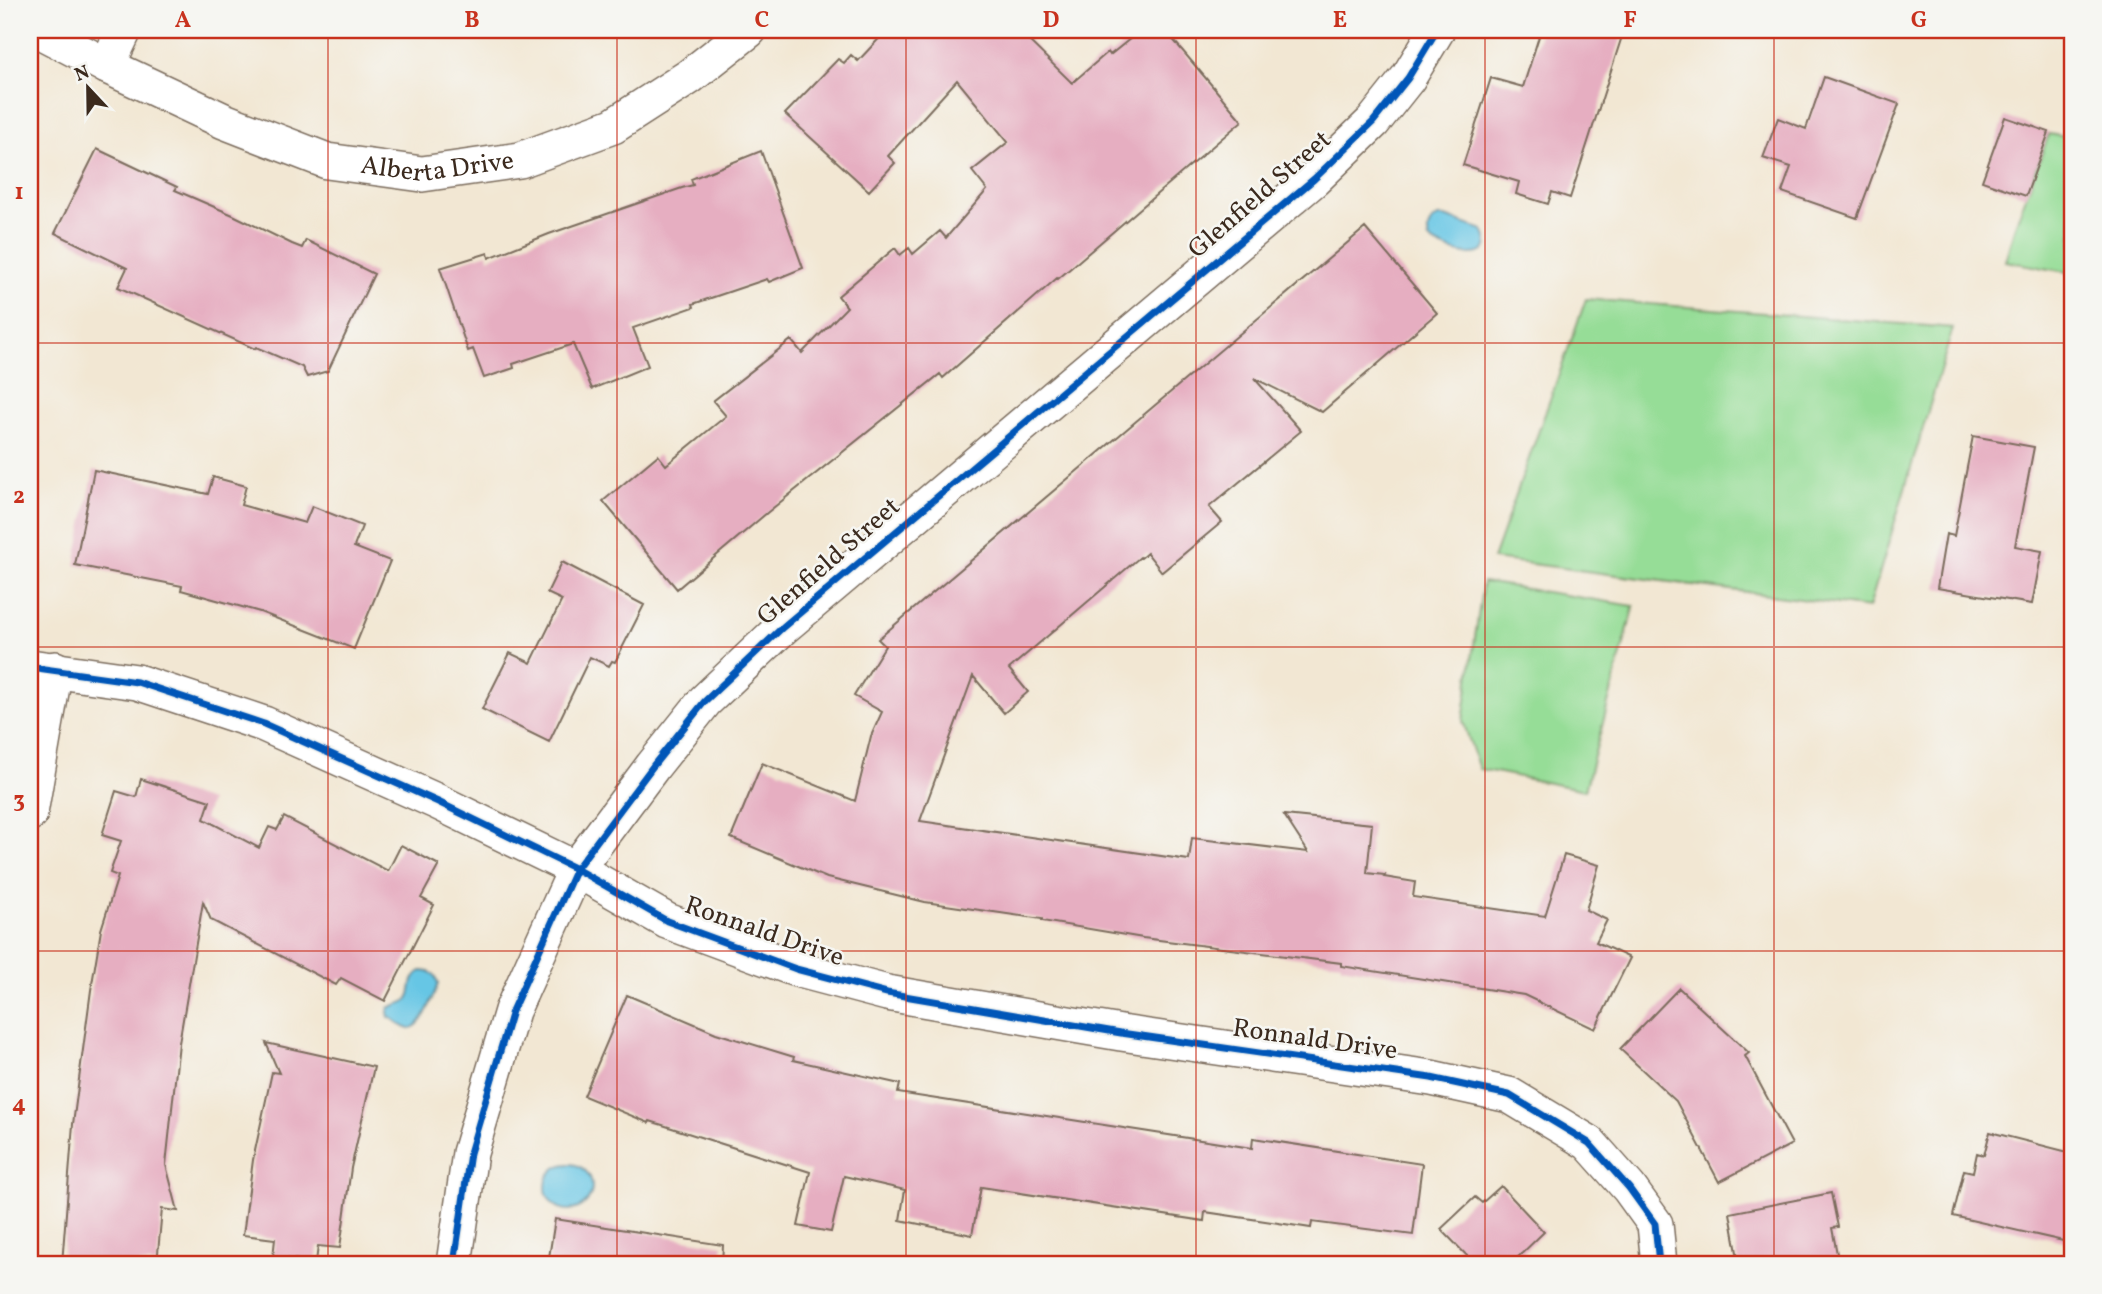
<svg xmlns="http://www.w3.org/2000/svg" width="2102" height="1294" font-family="Vollkorn,serif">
<rect width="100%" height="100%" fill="#f6f6f2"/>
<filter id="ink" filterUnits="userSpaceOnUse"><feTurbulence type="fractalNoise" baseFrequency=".0143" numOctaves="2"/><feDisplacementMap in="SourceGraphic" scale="14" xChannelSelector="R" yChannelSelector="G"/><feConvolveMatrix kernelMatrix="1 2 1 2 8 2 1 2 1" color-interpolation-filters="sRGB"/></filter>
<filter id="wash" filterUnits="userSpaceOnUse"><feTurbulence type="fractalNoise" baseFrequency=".00686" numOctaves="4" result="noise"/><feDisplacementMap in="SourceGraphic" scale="28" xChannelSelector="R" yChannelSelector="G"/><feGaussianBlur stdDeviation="1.57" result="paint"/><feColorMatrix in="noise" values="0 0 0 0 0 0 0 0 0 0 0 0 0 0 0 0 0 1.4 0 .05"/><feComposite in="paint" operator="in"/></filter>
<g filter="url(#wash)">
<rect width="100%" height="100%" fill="#f2e7d3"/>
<path fill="#96dd97" stroke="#68845a" stroke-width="2" d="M2049,134L2072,138V273L2005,261L2015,226Z
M1586,299L1953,328L1869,608L1493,559Z
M1483,582L1634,606L1585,790L1479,769L1463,721Z"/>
<path fill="#66c6e5" stroke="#507882" stroke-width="2" d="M1438,217H1445L1483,230C1502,269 1443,252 1429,239C1426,228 1429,222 1438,217Z
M421,971C431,971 436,974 438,984C433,996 423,1031 407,1028C402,1027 395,1019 389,1017L388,1012L389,1008C394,1005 401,1004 406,1001C416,992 406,980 421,971Z
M546 1187a23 23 0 1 1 46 0a23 23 0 1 1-46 0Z"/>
<g id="blocks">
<path fill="#e6aec1" d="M887,30H1018L1072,83L1108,52L1110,55L1141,30H1165L1242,121L1058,279L1057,278L943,378L940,374L768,512L677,589L603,501L658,455L666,465L726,416L713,401L791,340L802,353L847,307L838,296L895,248L900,255L909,248L913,254L940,231L946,238L987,190L972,171L1008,142L957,80L888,156L895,163L869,191L785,114L838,59L844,63L851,55L858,61Z
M1541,30H1624L1570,198L1552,192L1548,204L1516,194L1519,182L1463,165L1491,78L1523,87Z
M1824,77L1899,104L1857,218L1782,192L1791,167L1763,158L1778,118L1806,129Z
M2005,117L2049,132L2026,196L1982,181Z
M97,149L177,187L175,190L233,215L292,244L302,248L306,240L374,274L328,371L307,377L302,367L256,347L255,349L118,287L127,268L55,233Z
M761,151L803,268L769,282L767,279L693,304L694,307L633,328L648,366L592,389L573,344L513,364L514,368L484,378L473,349L468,351L440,268L488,253L489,258L549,234L682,188L693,185L691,179Z
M1365,228L1437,313L1322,412L1254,378L1301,431L1209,507L1222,522L1162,572L1147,553L1141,558L1140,557L1009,669L1028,692L1004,713L973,676L920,821L1189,860L1192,838L1308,852L1284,815L1372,824L1367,873L1385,875L1384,877L1415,882L1413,897L1545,916L1564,855L1599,865L1586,910L1607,920L1596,942L1630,958L1595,1029L1524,995L1341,966V963L1143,938L1042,921V919L925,902L827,878L731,838L762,763L855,801L871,736L882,712L854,696L885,646L878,639Z
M1973,436L2034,447L2015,546L2042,551L2032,604L1937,588L1946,534L1954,536Z
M94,470L208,494L213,477L246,486L241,505L305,523L312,506L362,526L354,547L390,561L354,649L260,612L181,590L182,586L75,565Z
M562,562L644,605L615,662L612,661L609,666L590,657L549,742L482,709L510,653L531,663L562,600L547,593Z
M141,779L210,801L204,819L259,848L269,827L277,830L284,817L388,871L401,845L439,865L421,898L434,905L385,1001L341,978L336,985L211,920L203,902L179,1043L166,1165L178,1211L162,1209L157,1264H62L73,1124L91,990L101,930L118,876L110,873L121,841L102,835L116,791L136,797Z
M1679,988L1749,1053L1745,1056L1792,1144L1719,1182L1676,1101L1620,1049Z
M627,995L716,1033L794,1057L793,1060L900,1084L898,1093L1252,1148L1253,1138L1422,1164L1413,1235L1312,1222L1311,1228L1205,1212L1204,1221L981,1187L972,1235L900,1220L905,1190L844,1176L831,1232L798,1226L810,1172L650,1121L649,1123L584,1096Z
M266,1043L374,1067L351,1168L340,1248L318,1246L316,1262L273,1257L275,1239L243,1235L253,1160L272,1072L279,1073Z
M1990,1132L2072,1153V1243L1953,1216L1964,1170L1973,1172L1977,1153L1984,1155Z
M1501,1186L1544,1232L1511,1264H1475L1441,1229L1475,1197L1482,1203Z
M1831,1193L1838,1227L1832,1228L1839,1264H1739L1730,1213Z
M555,1219L723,1245L722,1264H548Z"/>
</g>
</g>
<g filter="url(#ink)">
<use href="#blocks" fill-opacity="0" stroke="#7b6c5d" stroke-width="2"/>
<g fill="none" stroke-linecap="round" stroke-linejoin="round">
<g stroke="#7b6c5d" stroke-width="38">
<g id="minor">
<path id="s1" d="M38,30L107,66L224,121L327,161L422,174L520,160L613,126L689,77L749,30"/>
<path d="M107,66L124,30"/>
<path d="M30,667L137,682L264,724L438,802L576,869L667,921L796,969L887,993L1121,1033L1431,1078L1509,1095L1589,1143L1629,1188L1655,1224L1659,1264"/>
<path d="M30,813L55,669"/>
<path d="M454,1264L470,1153L512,1011L576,869L653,766L705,701L783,627L1314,179L1373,122L1408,78L1437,30"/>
</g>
</g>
<use href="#minor" stroke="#fff" stroke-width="35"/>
<g stroke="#f6f6f2" stroke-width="11">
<path id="cycleway" d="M30,667L137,682L264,724L438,802L576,869L667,921L796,969L887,993L1121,1033L1431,1078L1509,1095L1589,1143L1629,1188L1655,1224L1659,1264
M454,1264L470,1153L512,1011L576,869L653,766L705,701L783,627L1314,179L1373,122L1408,78L1437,30"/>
</g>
<use href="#cycleway" stroke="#0057b8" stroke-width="7"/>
</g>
</g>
<path fill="none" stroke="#c8321e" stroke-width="2" stroke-opacity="0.55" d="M328,30V1264M617,30V1264M906,30V1264M1196,30V1264M1485,30V1264M1774,30V1264M30,343H2072M30,647H2072M30,951H2072"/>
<g text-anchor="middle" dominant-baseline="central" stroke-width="5" stroke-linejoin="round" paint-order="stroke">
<g font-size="26" fill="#3b2a1e" stroke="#f6f6f2">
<text stroke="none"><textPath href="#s1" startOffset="429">Alberta Drive</textPath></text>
<text transform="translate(1260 195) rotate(-41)">Glenfield Street</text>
<text transform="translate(829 562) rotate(-41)">Glenfield Street</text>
<text transform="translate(764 932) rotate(19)">Ronnald Drive</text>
<text transform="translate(1315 1040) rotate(8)">Ronnald Drive</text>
</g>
</g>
<rect width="2102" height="1294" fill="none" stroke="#f6f6f2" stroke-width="77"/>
<g transform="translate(88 88) rotate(338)" stroke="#f6f6f2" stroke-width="5" paint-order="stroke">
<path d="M0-5L12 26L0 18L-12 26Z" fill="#3b2a1e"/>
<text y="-10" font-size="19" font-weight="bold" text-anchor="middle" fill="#3b2a1e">N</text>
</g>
<rect x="38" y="38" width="2026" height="1218" fill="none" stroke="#c8321e" stroke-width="2.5"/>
<g font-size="23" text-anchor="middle" font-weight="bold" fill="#c8321e">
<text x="183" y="27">A</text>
<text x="472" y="27">B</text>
<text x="762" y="27">C</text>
<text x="1051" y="27">D</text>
<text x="1340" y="27">E</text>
<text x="1630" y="27">F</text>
<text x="1919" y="27">G</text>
<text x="19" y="199">1</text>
<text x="19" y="503">2</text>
<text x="19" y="807">3</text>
<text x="19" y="1111">4</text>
</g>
</svg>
